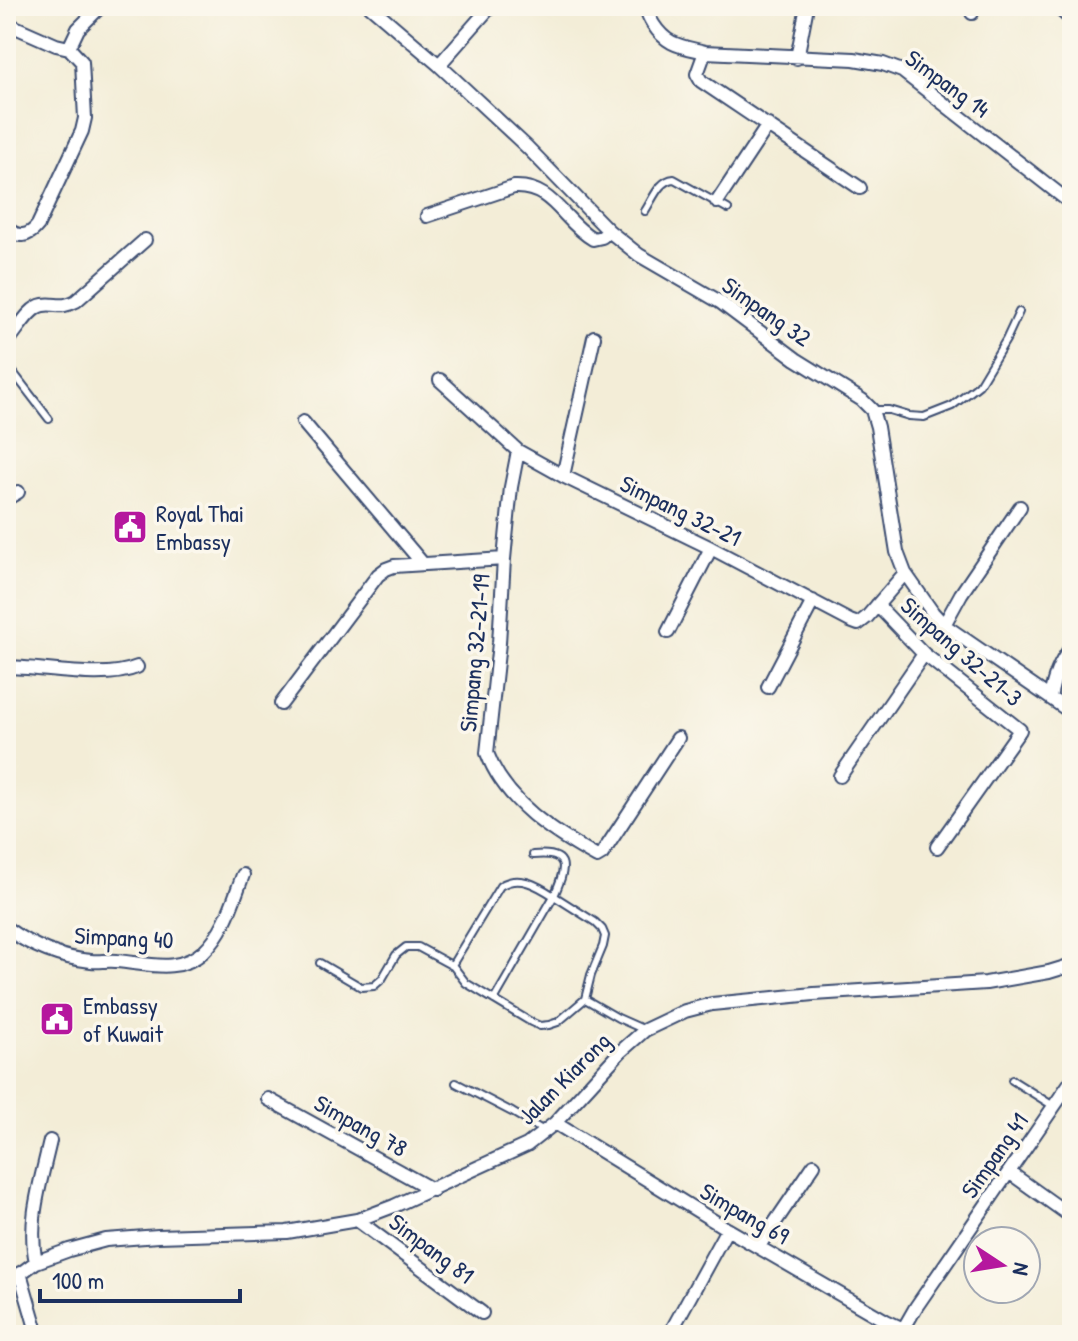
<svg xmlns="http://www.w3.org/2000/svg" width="1078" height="1341" font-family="'Patrick Hand',sans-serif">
<rect width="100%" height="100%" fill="#fbf7ec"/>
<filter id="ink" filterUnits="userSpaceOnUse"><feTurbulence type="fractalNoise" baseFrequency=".0125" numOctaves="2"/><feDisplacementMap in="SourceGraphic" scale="16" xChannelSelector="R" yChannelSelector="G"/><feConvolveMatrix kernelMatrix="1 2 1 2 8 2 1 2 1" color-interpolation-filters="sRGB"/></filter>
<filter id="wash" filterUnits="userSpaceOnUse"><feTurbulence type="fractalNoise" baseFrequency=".006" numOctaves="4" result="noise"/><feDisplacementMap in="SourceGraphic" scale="32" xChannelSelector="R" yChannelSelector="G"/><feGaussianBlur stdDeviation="1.8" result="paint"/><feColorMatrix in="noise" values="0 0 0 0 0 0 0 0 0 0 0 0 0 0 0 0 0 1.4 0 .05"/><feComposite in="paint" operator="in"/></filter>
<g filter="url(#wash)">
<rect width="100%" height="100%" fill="#f3edd7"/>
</g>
<g filter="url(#ink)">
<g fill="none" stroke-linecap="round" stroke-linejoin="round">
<g stroke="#3b4c70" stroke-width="10">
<path id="lane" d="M645,211C653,199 659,180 674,179L728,209
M6,363L49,419
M872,410H889L909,416L924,417L952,406L979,385L1006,340L1019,312
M320,963L361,987L374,986L382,979L396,955L406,947H418L453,966L466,983L531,1022L540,1026L549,1025L558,1022L585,999L591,975L603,946L605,936L602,929L595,922L554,896L494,1000
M452,965L500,886C519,874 537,885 554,896C565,870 573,851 533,855
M585,999L618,1018L645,1030
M1012,1080L1055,1107
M456,1083L512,1112L544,1131"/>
</g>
<g stroke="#3b4c70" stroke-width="16">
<path id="street" d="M370,6L439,65L527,147L609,231L639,255L720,302L796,359L862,400L872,410L877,427L897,552L905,573L933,613L944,625L1072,713
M647,6C647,14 649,17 653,24C667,46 681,46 705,52L854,59L883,64L902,71L1072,204
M1056,6L1072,20
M972,13L973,6
M6,23L56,45L69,48
M1072,43V46
M705,52L697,74L701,81L860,188
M797,58L807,6
M439,65L491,6
M717,202L768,125
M427,216L514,187C553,185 563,222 593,239L602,237L609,231
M6,227C17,239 29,237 38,225L82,131L85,118L82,62L69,48L78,29L101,6
M6,343C16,333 29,307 43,305C57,303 61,309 76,301L145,240
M440,380L518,451L563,476L711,548L850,621L858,624L867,617L905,573
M303,422L423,564
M518,451L511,487L504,559L499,643L487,753C505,802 554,833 597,857L602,854L678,738
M563,476L594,337
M6,499L18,492
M877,605L924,654L1020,730L937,847
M944,625L961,594L1020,507
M668,632L711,548
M6,667C43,667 104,681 137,667
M768,687L813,601
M1050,698C1054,676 1059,664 1072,646
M281,704L378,575L386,569L394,566L504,559
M840,776L924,654
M6,928C31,946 60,958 91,961C99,962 108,960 116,961C146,963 178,975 204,951C225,931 233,901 243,875
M268,1099L433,1190
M555,1123L727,1229L886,1321L916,1335
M1009,1172L1072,1217
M357,1220L482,1313
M759,1246L814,1165
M36,1262C27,1222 41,1181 50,1141
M20,1273L38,1335
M6,1284L36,1262L69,1250L106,1240L158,1236L287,1232L357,1220L394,1206L527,1145L555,1123L620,1052L645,1030L685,1011L712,1004L814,994L986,983L1049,972L1072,965
M669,1335L727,1229
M900,1335L916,1307L1072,1080"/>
</g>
<use href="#lane" stroke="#fff" stroke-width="6"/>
<use href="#street" stroke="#fff" stroke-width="12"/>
</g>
</g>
<defs>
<g id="civic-square" transform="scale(1.8)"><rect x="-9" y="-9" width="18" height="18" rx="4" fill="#b5179e" stroke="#fbf7ec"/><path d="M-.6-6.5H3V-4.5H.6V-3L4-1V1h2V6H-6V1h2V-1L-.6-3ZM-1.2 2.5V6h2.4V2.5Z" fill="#fff"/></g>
</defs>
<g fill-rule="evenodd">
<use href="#civic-square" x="130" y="527"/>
<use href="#civic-square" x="57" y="1019"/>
</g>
<g text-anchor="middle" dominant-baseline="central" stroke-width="7" stroke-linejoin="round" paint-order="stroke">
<g font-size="24" fill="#1b2f5e" stroke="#fbf7ec">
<text transform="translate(948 83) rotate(36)">Simpang 14</text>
<text transform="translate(767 311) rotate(35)">Simpang 32</text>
<text transform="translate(681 510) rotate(26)">Simpang 32-21</text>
<text transform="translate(962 651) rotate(41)">Simpang 32-21-3</text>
<text transform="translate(474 653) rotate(-85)">Simpang 32-21-19</text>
<text transform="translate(124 937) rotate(3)">Simpang 40</text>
<text transform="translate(564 1078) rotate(-45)">Jalan Kiarong</text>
<text transform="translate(361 1125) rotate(29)">Simpang 78</text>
<text transform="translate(994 1155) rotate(-55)">Simpang 41</text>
<text transform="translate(745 1213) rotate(30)">Simpang 69</text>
<text transform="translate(432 1248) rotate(37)">Simpang 81</text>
</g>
<g font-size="24" fill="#1b2f5e" stroke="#fbf7ec" text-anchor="start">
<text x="156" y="513">Royal Thai<tspan x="156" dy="28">Embassy</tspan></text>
<text x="83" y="1005">Embassy<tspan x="83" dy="28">of Kuwait</tspan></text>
</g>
</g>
<rect width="1078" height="1341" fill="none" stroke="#fbf7ec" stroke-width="32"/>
<g transform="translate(1002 1265) rotate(102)"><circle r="38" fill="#fbf7ec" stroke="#a1a7b3" stroke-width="2"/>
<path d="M0-6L14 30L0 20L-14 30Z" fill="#b5179e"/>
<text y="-12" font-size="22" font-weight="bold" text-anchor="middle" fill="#1b2f5e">N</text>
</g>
<path d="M40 1289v12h200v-12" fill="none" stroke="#1b2f5e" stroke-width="4"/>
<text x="52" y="1289" font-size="24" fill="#1b2f5e" stroke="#fbf7ec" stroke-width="6" paint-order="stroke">100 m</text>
</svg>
